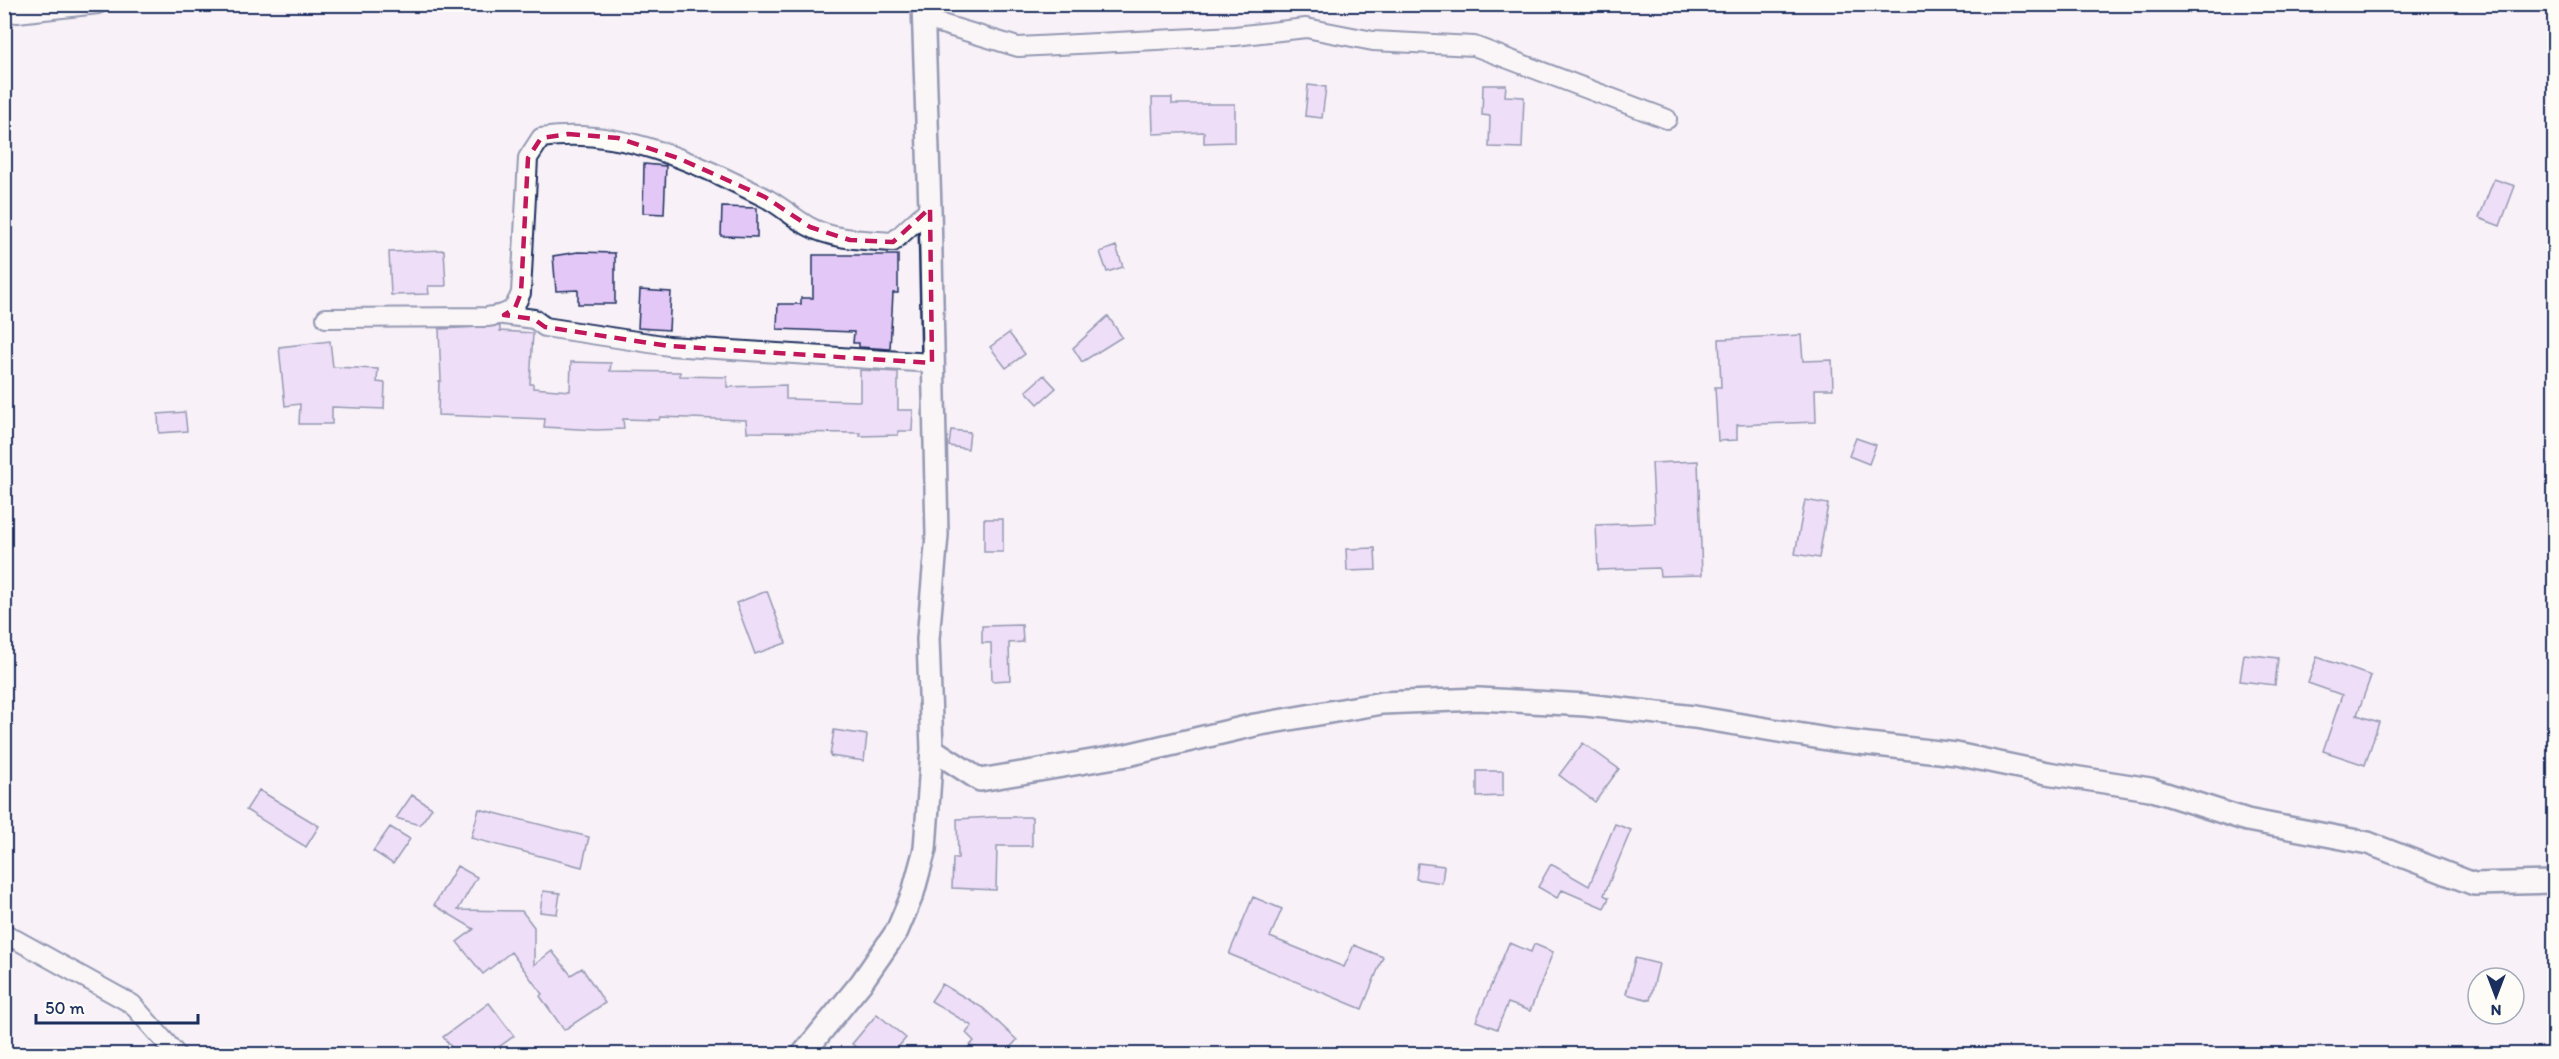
<svg xmlns="http://www.w3.org/2000/svg" width="2559" height="1059" font-family="Itim,sans-serif">
<rect width="100%" height="100%" fill="#f8f1f7"/>
<filter id="ink" filterUnits="userSpaceOnUse"><feTurbulence type="fractalNoise" baseFrequency=".0167" numOctaves="2"/><feDisplacementMap in="SourceGraphic" scale="12" xChannelSelector="R" yChannelSelector="G"/><feConvolveMatrix kernelMatrix="1 2 1 2 8 2 1 2 1" color-interpolation-filters="sRGB"/></filter>
<g filter="url(#ink)">
<path fill="#e3c7f6" stroke="#1b2f5e" stroke-width="1.5" d="M1308,85L1326,87L1322,118L1305,116Z
M1483,85H1506L1505,96L1524,97L1522,148L1489,147L1490,116L1482,115Z
M1152,98H1172V104H1235V142L1204,143V132L1153,134Z
M644,164L666,166L664,214L643,213Z
M2494,179L2515,186L2500,226L2479,218Z
M722,207L757,208V237L721,236Z
M1116,246L1123,267L1107,272L1100,252Z
M444,250L446,286H428L429,294L391,295L389,252Z
M578,252L615,253V304H578V290L556,291L553,256Z
M813,255H898V293H893L890,349L859,347V343H853L854,332L777,329L778,304H801V298H813Z
M640,290L671,292L669,330L638,328Z
M1108,316L1122,337L1082,362L1073,348Z
M500,326V331L533,333L530,384H533V388L570,391L571,362L611,363L610,371L680,372V376L727,377V387L786,385V399L860,401V370L898,372V410H913L912,431H898V435L860,436V433L747,432L746,420L660,417L659,420L623,419L624,429L596,430L544,427L545,419L438,415L439,381H441L439,329Z
M1009,333L1025,354L1006,368L990,347Z
M1801,335L1803,361L1832,360L1833,389H1815L1816,422L1737,425V440L1718,441L1715,387H1721L1719,339Z
M330,341L333,367L378,369L377,382L385,383L384,409L332,407V424H299L300,404L285,406L279,347Z
M1044,375L1056,388L1038,404L1026,391Z
M185,412L187,431L159,433L158,414Z
M951,430L970,432L968,449L949,446Z
M1856,438L1876,445L1869,464L1849,456Z
M1698,461L1702,575L1660,576L1659,568L1598,570L1596,525L1655,523L1652,463Z
M1805,500L1828,504L1819,558L1795,554Z
M984,519H1003V552H984Z
M1375,548L1376,570L1347,571L1346,549Z
M767,591L786,643L755,654L736,603Z
M1022,625L1023,642L1009,643L1010,680L992,681L991,643H982V626Z
M2244,654L2278,658L2275,685L2240,681Z
M2317,657L2371,676L2357,715L2379,722L2365,765L2323,751L2342,695L2308,683Z
M834,730L867,735L864,761L830,756Z
M1583,743L1619,769L1595,802L1559,775Z
M1477,771H1503V796L1477,797Z
M259,790L319,826L306,847L246,810Z
M412,795L432,808L420,825L396,818Z
M479,809L589,837L582,867L471,838Z
M993,817H1032V846H997L996,890L952,888L953,858H958L957,819Z
M1615,824L1631,830L1604,895L1609,898L1604,908L1562,890L1557,898L1538,887L1551,864L1589,886Z
M390,827L410,839L393,864L373,851Z
M1418,863L1444,866L1442,883L1416,879Z
M457,866L477,877L458,910L522,911L534,927V965L552,951L571,975L582,968L605,1003L564,1030L540,996L542,994L511,952L483,974L457,942L474,929L434,905Z
M543,891L560,893L557,914L540,912Z
M1253,897L1282,909L1270,937L1344,967L1354,945L1383,957L1362,1009L1229,954Z
M1509,943L1531,952L1534,944L1553,952L1530,1011L1508,1003L1497,1029L1476,1021Z
M1635,958L1659,964L1650,1000L1626,994Z
M942,984L983,1008L1017,1040L1004,1054H962L974,1041L966,1033L972,1026L931,1001Z
M489,1003L514,1036L499,1047L505,1054H457L443,1037Z
M877,1014L906,1038L892,1054H864L852,1044Z"/>
<g fill="none" stroke-linecap="round" stroke-linejoin="round">
<g stroke="#1b2f5e" stroke-width="22">
<path id="minor" d="M4,11L17,13L98,4
M922,18L1018,47L1235,36L1306,28L1373,41L1474,46L1667,119
M504,315L534,319L545,327L669,346L932,363
M326,318L487,317C508,314 513,313 521,293L528,158L541,138C620,126 693,162 762,196C779,204 792,217 808,226C833,240 864,240 893,242L930,208
M4,933L132,1004L176,1054"/>
</g>
<g stroke="#1b2f5e" stroke-width="26">
<path id="tertiary" d="M932,749L980,780L1127,755L1255,725L1382,703L1479,699L1586,705L1694,717L1833,740L1956,754L2047,773L2150,789L2247,820L2368,843L2474,884L2554,882
M803,1054L861,983L897,931L913,893L925,849L932,749L928,639L937,535L930,208L923,4"/>
</g>
<use href="#minor" stroke="#fdfcf7" stroke-width="18"/>
<use href="#tertiary" stroke="#fdfcf7" stroke-width="21"/>
</g>
</g>
<path d="M0 0H2559V1059H0ZM568,134L618,138L678,158L765,197L810,227L850,240L893,242L930,208L932,363L669,346L545,327L534,319L504,315L515,308L521,293L528,158L541,138Z" fill="#f8f1f7" fill-opacity=".55" fill-rule="evenodd"/>
<path fill="none" stroke="#c2185b" stroke-width="4.5" stroke-dasharray="12 8" stroke-linejoin="round" d="M568,134L618,138L678,158L765,197L810,227L850,240L893,242L930,208L932,363L669,346L545,327L534,319L504,315L515,308L521,293L528,158L541,138Z"/>
<rect width="2559" height="1059" fill="none" stroke="#fdfcf7" stroke-width="24"/>
<rect x="12" y="12" width="2535" height="1035" fill="none" stroke="#1b2f5e" stroke-width="2" filter="url(#ink)"/>
<g transform="translate(2496 996) rotate(180)"><circle r="28" fill="#fdfcf7" stroke="#a3aaba" stroke-width="1.5"/>
<path d="M0-4.5L10 22L0 15L-10 22Z" fill="#1b2f5e"/>
<text y="-9" font-size="16" font-weight="bold" text-anchor="middle" fill="#1b2f5e">N</text>
</g>
<path d="M36 1014v9h162v-9" fill="none" stroke="#1b2f5e" stroke-width="3"/>
<text x="45" y="1014" font-size="18" fill="#1b2f5e" stroke="#fdfcf7" stroke-width="4.5" paint-order="stroke">50 m</text>
</svg>
